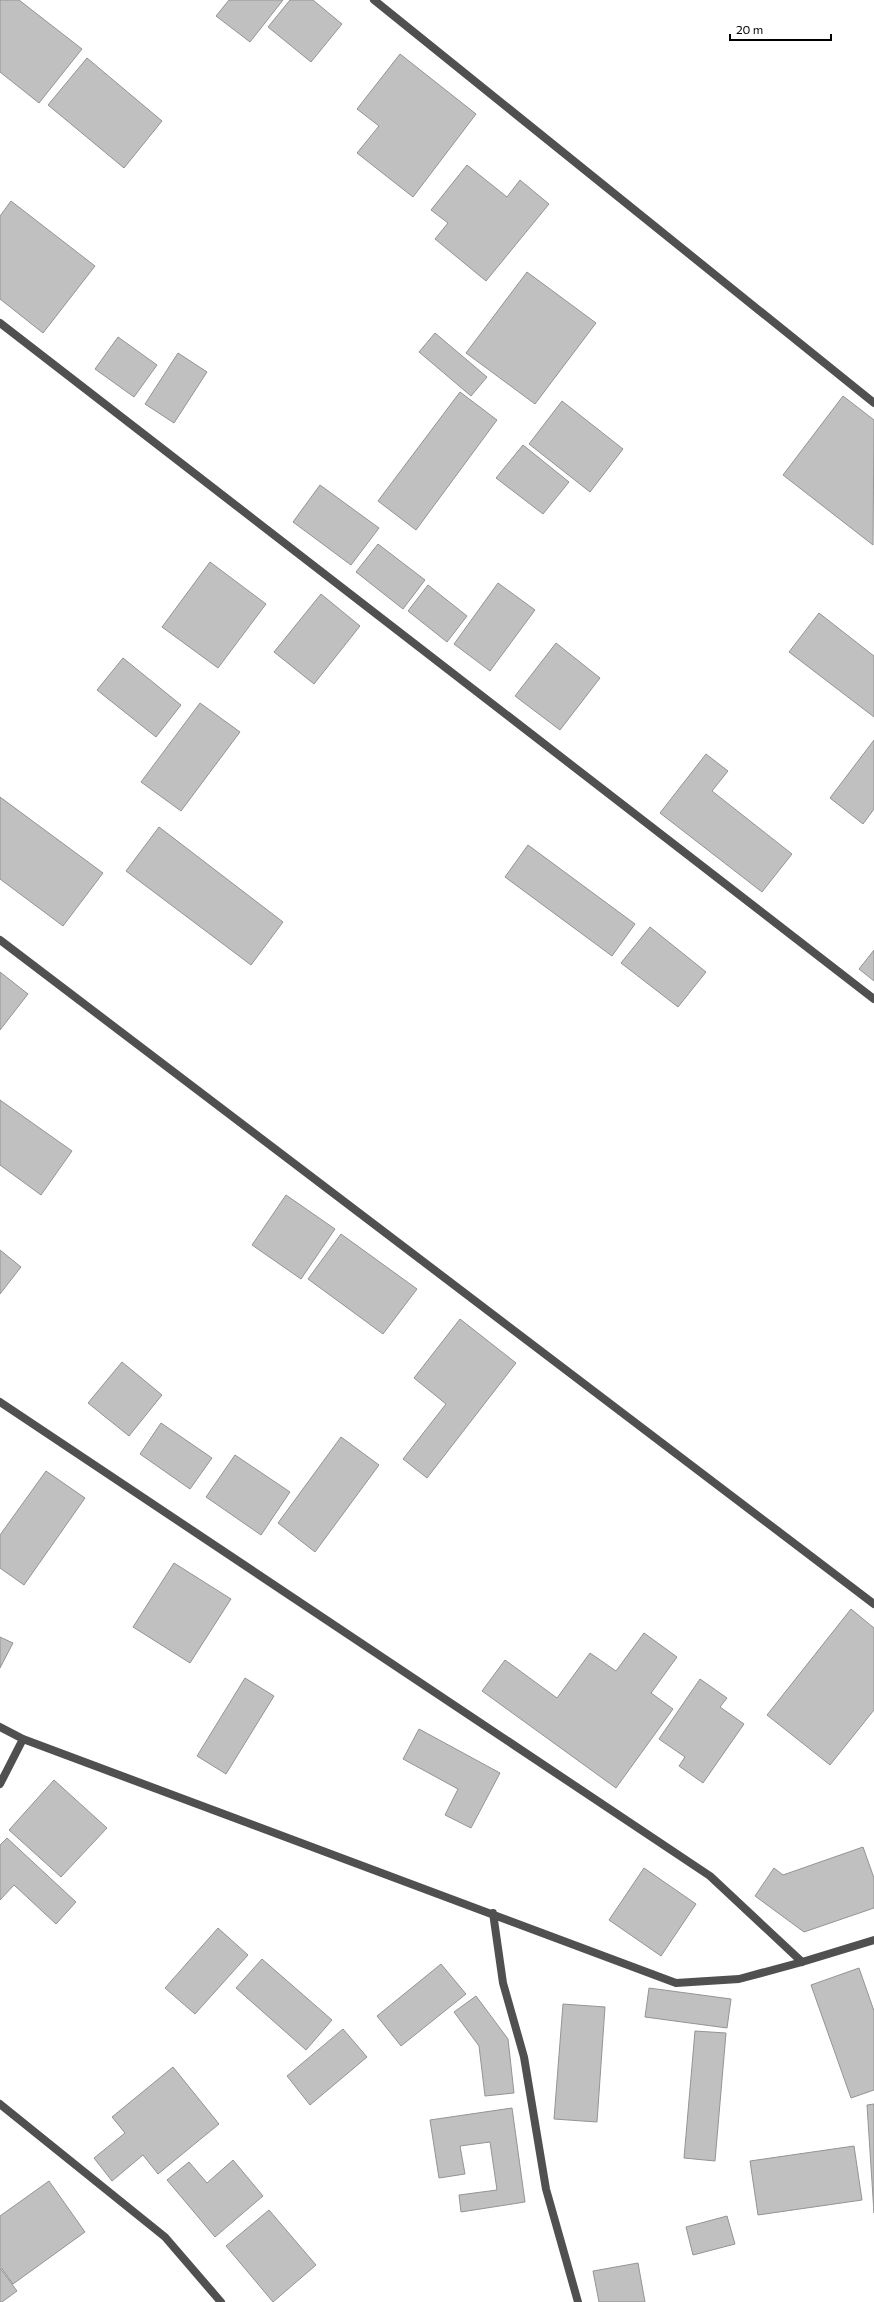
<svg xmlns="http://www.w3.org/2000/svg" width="874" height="2302" font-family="Commissioner,sans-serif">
<rect width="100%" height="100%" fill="#fff"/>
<path fill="#c0c0c0" stroke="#949494" d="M0,0H19L82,49L39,103L0,72Z
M229,0H283L250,42L216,16Z
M290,0H313L342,24L311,62L268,27Z
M400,54L476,114L413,197L357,153L379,126L357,109Z
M87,58L162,121L124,168L48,105Z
M467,165L507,197L520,180L549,204L486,281L435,239L448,223L431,210Z
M11,201L95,266L43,333L0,299V216Z
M527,272L596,323L535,404L466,353Z
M435,333L487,377L471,396L419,352Z
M118,337L157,365L134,397L95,369Z
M178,353L207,372L174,423L145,404Z
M460,392L497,420L416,530L378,501Z
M843,396L874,420L873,545L783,475Z
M562,401L623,449L590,492L529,444Z
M523,445L569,482L543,514L496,478Z
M320,485L379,528L351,565L293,522Z
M378,544L425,580L403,609L356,572Z
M210,562L266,604L218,668L162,627Z
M498,583L535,610L490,671L454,644Z
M428,585L467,616L447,642L408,611Z
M321,594L360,626L314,684L274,652Z
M819,613L874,656V717L789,652Z
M556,643L600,678L560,730L515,696Z
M123,658L181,705L156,737L97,690Z
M200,703L240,732L181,811L141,782Z
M874,740V809L863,824L830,798Z
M706,754L728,771L712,791L792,854L762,892L660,813Z
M0,797L103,873L63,926L0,879Z
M159,827L283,922L251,965L126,871Z
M528,845L635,924L612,956L505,877Z
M650,927L706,972L678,1007L621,963Z
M874,950V981L859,969Z
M0,972L28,994L0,1030Z
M0,1100L72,1151L41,1195L0,1165Z
M286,1195L335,1229L301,1279L252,1245Z
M341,1234L417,1289L383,1334L308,1279Z
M0,1250L21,1267L0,1294Z
M460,1319L516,1363L427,1478L403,1459L446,1404L414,1378Z
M122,1362L162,1395L129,1436L88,1403Z
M161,1423L212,1458L190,1489L140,1454Z
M341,1437L379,1465L315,1552L278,1523Z
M235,1455L290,1492L261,1535L206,1497Z
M46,1471L85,1498L24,1585L0,1568V1535Z
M174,1563L231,1599L190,1663L133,1627Z
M851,1609L874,1628V1710L830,1765L767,1715Z
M644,1633L677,1657L651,1693L673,1709L616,1788L482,1691L505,1660L557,1698L590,1653L616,1671Z
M0,1637L13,1643L0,1668Z
M245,1678L274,1696L226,1774L197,1756Z
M700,1679L727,1698L720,1707L744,1724L703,1783L679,1766L685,1757L659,1739Z
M419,1729L500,1773L471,1828L445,1815L458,1789L403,1759Z
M54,1780L107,1828L61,1877L9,1830Z
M7,1838L76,1902L56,1924L14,1885L0,1900V1845Z
M863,1847L874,1878V1908L804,1932L755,1896L774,1868L783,1875Z
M644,1868L696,1904L661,1956L609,1920Z
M218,1928L248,1955L195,2014L165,1988Z
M262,1959L332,2020L306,2050L236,1988Z
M441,1964L466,1994L401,2046L377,2016Z
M859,1968L874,2011V2090L851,2098L811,1985Z
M649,1988L731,1999L727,2028L645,2017Z
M476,1996L508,2039L514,2093L485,2096L479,2046L454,2012Z
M563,2004L605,2007L597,2122L554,2119Z
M343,2029L367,2057L310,2105L287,2076Z
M695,2031L726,2033L715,2161L684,2158Z
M173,2067L219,2124L158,2174L143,2155L112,2181L94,2158L125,2133L112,2117Z
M874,2104V2213L867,2105Z
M512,2108L525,2202L461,2212L459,2195L497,2190L490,2142L460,2146L465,2174L439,2178L430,2120Z
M854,2146L862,2200L758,2215L750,2161Z
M233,2160L263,2196L215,2237L167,2180L189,2162L207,2183Z
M49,2181L85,2232L13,2284L0,2266V2216Z
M269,2210L316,2265L273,2302L226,2246Z
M727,2216L735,2244L693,2255L686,2227Z
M638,2263L645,2302H599L593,2271Z
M0,2268L17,2291L2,2302H0Z"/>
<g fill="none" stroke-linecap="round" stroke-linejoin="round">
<path stroke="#505050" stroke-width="8" d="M374,0L874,403
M0,323L874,999
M0,940L874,1604
M0,1402L710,1876L802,1962
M0,1727L23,1739L676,1983L739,1979L802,1962L874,1940
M0,1784L23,1739
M493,1913L503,1983L524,2057L546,2189L578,2302
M0,2104L165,2237L221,2302"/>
</g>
<path d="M730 34v6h101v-6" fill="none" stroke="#000000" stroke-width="2"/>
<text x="736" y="34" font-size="12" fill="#000000" stroke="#ffffff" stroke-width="3" paint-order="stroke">20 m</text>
</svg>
